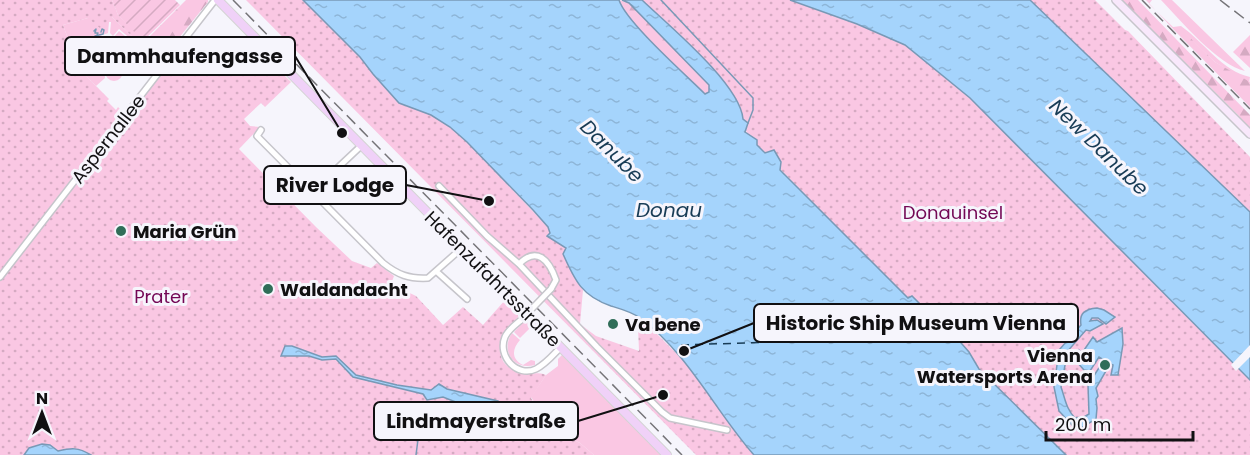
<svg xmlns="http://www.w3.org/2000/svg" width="1250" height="455" font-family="Poppins,sans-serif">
<defs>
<pattern id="forest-firs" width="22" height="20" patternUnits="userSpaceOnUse" patternTransform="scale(1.5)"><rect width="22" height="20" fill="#fac7e3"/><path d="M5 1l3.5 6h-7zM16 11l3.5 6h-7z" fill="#d5aac2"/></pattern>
<pattern id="park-dots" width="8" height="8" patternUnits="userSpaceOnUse" patternTransform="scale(1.5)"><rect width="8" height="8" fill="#fac7e3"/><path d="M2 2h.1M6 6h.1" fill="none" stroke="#d5aac2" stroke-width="1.8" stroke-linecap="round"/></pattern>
<pattern id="garden-furrows" width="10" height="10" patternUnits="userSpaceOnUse" patternTransform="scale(1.5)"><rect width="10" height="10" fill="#fac7e3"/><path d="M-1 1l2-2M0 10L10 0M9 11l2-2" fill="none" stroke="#d5aac2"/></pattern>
<pattern id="water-ripples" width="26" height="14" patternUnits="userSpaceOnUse" patternTransform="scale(1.5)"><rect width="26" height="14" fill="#a5d4fc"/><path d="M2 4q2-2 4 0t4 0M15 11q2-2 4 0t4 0" fill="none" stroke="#8db5d7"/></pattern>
</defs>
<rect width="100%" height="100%" fill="#f6f5fc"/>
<path fill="#fac7e3" d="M1146,0H1152L1149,4L1173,27L1181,26C1204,42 1222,71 1250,77L1249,83L1215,62L1181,30H1174Z
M1161,0H1172L1245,71C1219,66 1180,20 1161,0Z
M112,17L143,47L135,56L127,50L133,41L119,29L113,36L110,33L111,22H109L108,33C104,35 97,36 94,39C84,45 97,64 104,67L105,78L96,86L79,69L63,25L88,18Z
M119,31L131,41L126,48L113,38Z
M106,36L97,48L104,54V56L113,61L106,65L99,62L93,48L97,41Z
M105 72a9 9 0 1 1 18 0a9 9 0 1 1-18 0Z
M526,319L531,327L520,338L514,332Z
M512,333L520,340C512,349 511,359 523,365L531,360L535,361V365C514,371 500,351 512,333Z
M562,355L661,455H594L580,443L550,428L531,397L546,375L558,366V359Z"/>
<path fill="url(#forest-firs)" d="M186,0H208V2L153,70L135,56L143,47L145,41Z
M619,0L629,3L709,85V92L705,94C686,75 626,22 619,0Z
M1122,0H1138L1250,115V132L1238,115Z
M1181,29L1215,62L1250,82V107L1174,30Z
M1250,35V68L1233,52Z"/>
<path fill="url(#park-dots)" d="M0,0H112L118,15L145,41L143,47L112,17L100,28L88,18L63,25L79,69L109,99L107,101L116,110L118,107L128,117L187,42L194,41L189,50L220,74L249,40L291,82L265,107L261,103L244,119L250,126L260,127L239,149L316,227L352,261L371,268L377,263L394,276L391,284L416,296L443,325L463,307L483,325L506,299L521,314C506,329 485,360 518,372C528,376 535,371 546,375L531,398L550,428L580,443L594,455H0Z
M246,0H303L360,57L393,97L406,106L431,115L450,127L467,142L548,227L550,233L548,236L566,248L575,279L583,290L580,324L596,336L639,351L638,327L640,317L688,365L754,455H696Z
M642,0H790L857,24L905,45L970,98L1250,380V455H1066L979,369L969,352L949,338L934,323L936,321L930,314L919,310L780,169L781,162C763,151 745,141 743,119Z
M1030,0H1095L1125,30L1128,31L1250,157V212Z"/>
<path fill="url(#garden-furrows)" d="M112,0H175L180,5L143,41L118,15Z"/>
<path fill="url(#water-ripples)" stroke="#7999b6" stroke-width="1.5" d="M303,0H619C626,22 686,75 705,94L709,92V85L629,3L622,0H642C668,25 740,84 743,119L748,123L745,132L757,140V145L765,153L774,150L781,162L780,170L908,298L912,296L921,305L920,310L930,314L936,321L934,323L949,338L955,336L969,352L979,369L1066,455H754C715,411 689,354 640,318C632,312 621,309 611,306C582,296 575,281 563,254L566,248L547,236L550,233L548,227L533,210L467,142L450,127L431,115L399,103L373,74L360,57Z
M790,0H1030L1250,212V380L970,98L905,45L857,24Z
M1097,308L1104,310L1115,317L1106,324L1098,318H1092L1090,321L1097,320L1103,324L1090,331L1086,330L1066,353V360L1061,387C1065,398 1066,409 1075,418L1084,417L1089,414L1088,385L1104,360L1099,357L1090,371L1084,370L1077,362L1079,350L1082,353L1093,337L1097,342L1122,328L1123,344L1118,375H1111L1113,365L1110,364L1096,388L1098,396L1096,399L1097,408L1096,419L1081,428L1072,425L1059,411L1054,387L1059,350L1081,325C1079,313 1085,309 1097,308Z
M285,346H292L322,357L336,356L356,375L397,385L431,390L439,384L447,389L498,401L502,405L498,410L466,406L443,397L427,400L423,394L353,377L336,359L322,360L309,356H281Z
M42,444L50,445L58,451C71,448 78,447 91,455H24L29,448Z"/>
<path fill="#f6f5fc" d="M1250,345V357L1236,371L1231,365Z"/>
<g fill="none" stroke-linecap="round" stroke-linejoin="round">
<path stroke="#7999b6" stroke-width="1.5" d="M661,0L753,98V110L748,123
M94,31L96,29L95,33H98L97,35
M101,32L102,29L104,30L103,34
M95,36L103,34
M416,455L421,416"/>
<path stroke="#183c56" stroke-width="1.5" stroke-dasharray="8 6" stroke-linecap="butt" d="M681,345L936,337"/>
<g stroke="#c6c5cb" stroke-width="8">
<path id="minor" d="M261,130L257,136L383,263C398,275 409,279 428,278L462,248
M439,186L487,236L519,264L597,347L662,412L670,418L727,430
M313,191L362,145
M519,264C537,246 549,260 556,280L551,289
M437,272L467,299
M0,277L215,0
M521,320C515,325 508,330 505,337C497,356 517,378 536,369C546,364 554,354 561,347"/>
</g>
<g stroke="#c6c5cb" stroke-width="10">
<path id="secondary" d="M1116,0L1250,134"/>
</g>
<g stroke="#d4d4d4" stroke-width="10">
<path id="primary" d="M218,0L667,455"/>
</g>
<use href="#minor" stroke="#fff" stroke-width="5"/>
<use href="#secondary" stroke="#f8e8fb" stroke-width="7"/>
<use href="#primary" stroke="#f0d1f8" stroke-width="8"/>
<path stroke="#757478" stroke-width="1.5" stroke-dasharray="12 6" stroke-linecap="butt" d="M233,0L682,455
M1142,0L1250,109
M1220,0L1250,23"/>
<g stroke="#c6c5cb" stroke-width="8" stroke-linecap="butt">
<path id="minor-bridge" d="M521,320L551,289"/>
</g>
<use href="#minor-bridge" stroke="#fff" stroke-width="5"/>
</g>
<g fill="#306d58" stroke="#f6f5fc" stroke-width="2">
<circle cx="121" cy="231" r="6"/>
<circle cx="268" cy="289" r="6"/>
<circle cx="613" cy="324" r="6"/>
<circle cx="1105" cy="365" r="6"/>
</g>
<g text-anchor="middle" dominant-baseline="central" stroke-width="6" stroke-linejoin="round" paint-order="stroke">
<g font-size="18" fill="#111012" stroke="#f6f5fc">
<text transform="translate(108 139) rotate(-52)">Aspernallee</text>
<text transform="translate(493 279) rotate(45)">Hafenzufahrtsstraße</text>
</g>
<g font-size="18" fill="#730755" stroke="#f6f5fc">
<text x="953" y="212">Donauinsel</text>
<text x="161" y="296">Prater</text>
</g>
<g font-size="18" font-weight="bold" fill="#111012" stroke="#f6f5fc" text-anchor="start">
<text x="133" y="231">Maria Grün</text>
<text x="280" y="289">Waldandacht</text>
<text x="625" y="324">Va bene</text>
<text x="1093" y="355" text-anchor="end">Vienna<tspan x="1093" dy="21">Watersports Arena</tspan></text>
</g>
<g font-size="20" font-style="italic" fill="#183c56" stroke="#f6f5fc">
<text transform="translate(1099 147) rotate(44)">New Danube</text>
<text transform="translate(612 151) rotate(45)">Danube</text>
<text x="669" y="210">Donau</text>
</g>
</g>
<path fill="none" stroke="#111012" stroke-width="2" d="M342 133L295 56M489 201L406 185M684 351L754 323M663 395L578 421"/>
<g fill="#111012" stroke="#f6f5fc" stroke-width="2">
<circle cx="342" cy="133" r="6"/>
<circle cx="489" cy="201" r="6"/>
<circle cx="684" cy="351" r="6"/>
<circle cx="663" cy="395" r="6"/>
</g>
<g fill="#f6f5fc" stroke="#111012" stroke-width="2">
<rect x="65" y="37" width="230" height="38" rx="6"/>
<rect x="264" y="166" width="142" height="38" rx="6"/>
<rect x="754" y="304" width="324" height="38" rx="6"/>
<rect x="374" y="402" width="204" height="38" rx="6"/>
</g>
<g font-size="20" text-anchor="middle" font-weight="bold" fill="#111012">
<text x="180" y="63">Dammhaufengasse</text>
<text x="335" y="192">River Lodge</text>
<text x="916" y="330">Historic Ship Museum Vienna</text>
<text x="476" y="428">Lindmayerstraße</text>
</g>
<g transform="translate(42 413)" stroke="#f6f5fc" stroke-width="4.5" paint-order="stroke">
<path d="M0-4.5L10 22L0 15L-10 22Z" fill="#111012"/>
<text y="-9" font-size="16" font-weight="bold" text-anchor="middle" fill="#111012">N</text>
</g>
<path d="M1046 431v9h147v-9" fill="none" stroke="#111012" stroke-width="3"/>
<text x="1055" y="431" font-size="18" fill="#111012" stroke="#f6f5fc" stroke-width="4.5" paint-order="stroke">200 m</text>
</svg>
